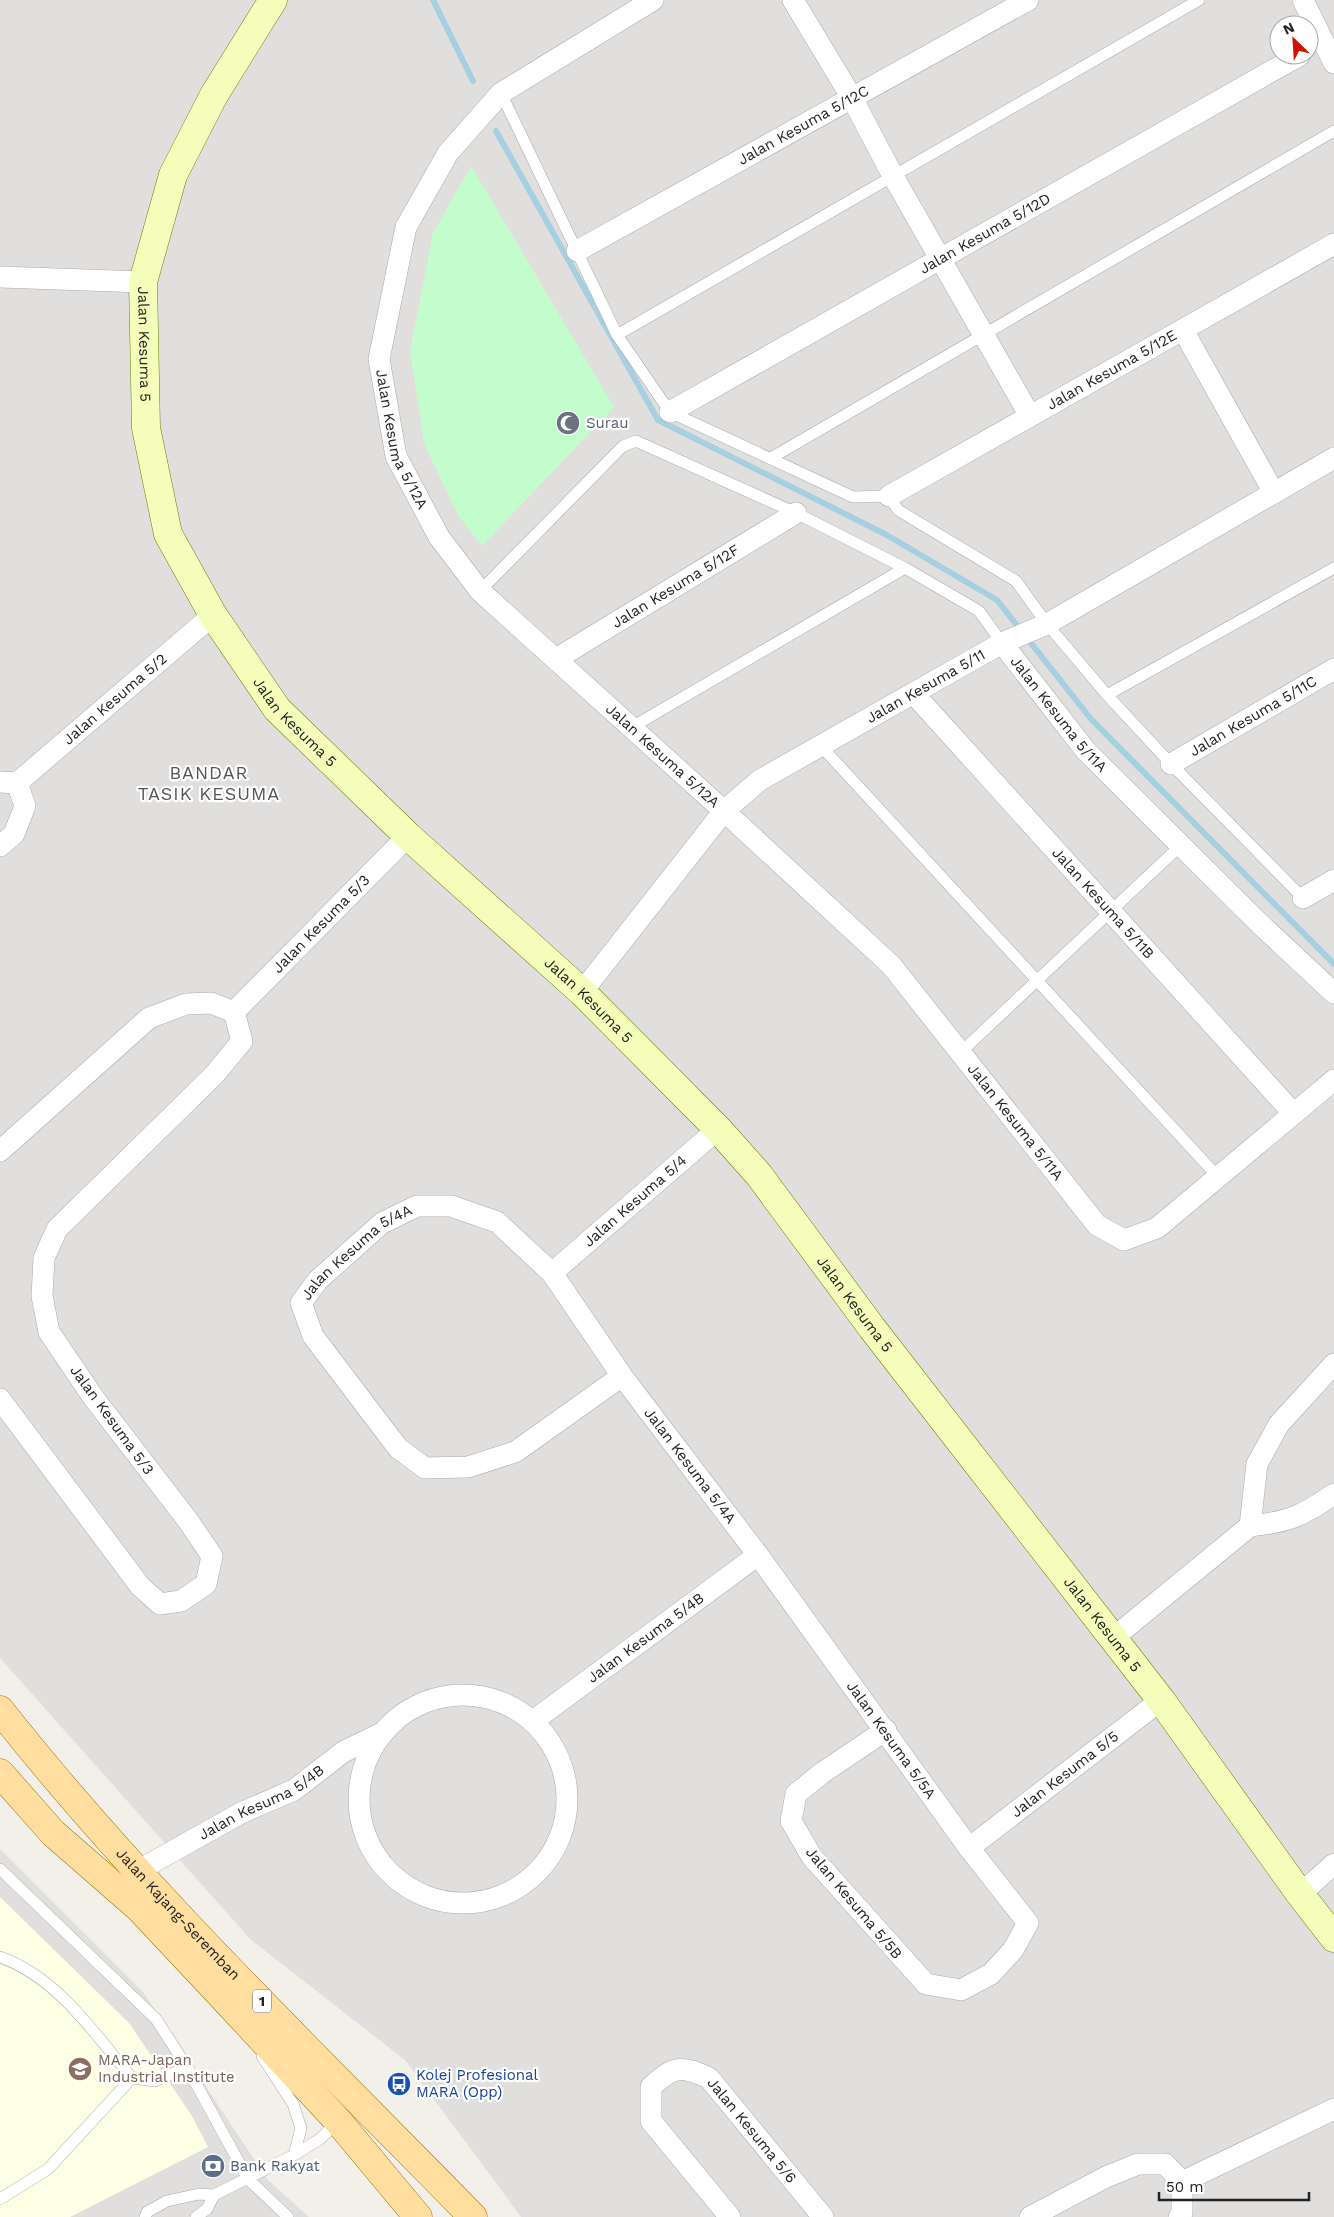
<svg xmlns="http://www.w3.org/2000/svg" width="1334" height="2217" font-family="'Work Sans',sans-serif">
<rect width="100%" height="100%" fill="#f2f0e8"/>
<path fill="#e0dfde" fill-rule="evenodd" d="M0,0H1334V2217H521L405,2060L251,1940L0,1658ZM1279,25H1309V55H1279Z
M0,1849L143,1992L268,2180L309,2217H0Z"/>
<path fill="#fdffe4" d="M0,1897L129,2023L192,2116L208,2147L70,2217H0Z"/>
<path fill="#c4fdcd" d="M471,166L614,407L482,546L458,515L424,443L410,351L433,233Z"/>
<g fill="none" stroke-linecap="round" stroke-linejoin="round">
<path stroke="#a6d0e2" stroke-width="6" d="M433,0L473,81
M496,131L658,420L885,534L997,600L1091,719L1334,964"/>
<g stroke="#a9a9a9" stroke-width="12">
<path id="lane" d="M501,93L617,335L670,412L853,497L889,496L898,510L1016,581L1047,624L1107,695L1171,764L1303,898
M617,335L1199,0
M771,458L1334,131
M480,591L623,446L636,441L796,513L905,568L979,611L1002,643
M1107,695L1334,568
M632,727L905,568
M821,746L1219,1178
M961,1052L1180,846
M0,1869L156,2019L187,2067L248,2179L288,2217
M0,1957C57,1977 94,2033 132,2078L48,2169L0,2199
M262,2056L293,2104L301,2128L294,2155
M132,2078L155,2081L187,2067
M145,2217L147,2212L167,2201L199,2194L214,2195L294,2155L320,2139L338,2121
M196,2217L207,2209L214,2195"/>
</g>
<g stroke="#a9a9a9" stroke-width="22">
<g id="street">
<path id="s1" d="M653,0L501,93L448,153L406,227L379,359L396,456L439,537L480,591L724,811L891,965L1097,1225L1124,1240L1157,1228L1334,1080"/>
<path d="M793,0L852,98L893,176L1030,416"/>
<path d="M1303,0L1334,63"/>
<path id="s2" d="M577,251L1028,0"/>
<path d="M0,277L143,282"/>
<path d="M1183,330L1274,493"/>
<path id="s3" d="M670,412L1300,55"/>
<path id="s4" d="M889,496L1334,244"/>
<path id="s5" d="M1002,643L1086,751L1260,924L1334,993"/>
<path id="s6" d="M556,659L796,513"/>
<path id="s7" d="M914,694L1293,1113"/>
<path id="s8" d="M1171,764L1334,669"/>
<path id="s9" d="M0,782L17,783L213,615"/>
<path d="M0,846L14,834L25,806L17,783"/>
<path d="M1303,898L1334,880"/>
<path id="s10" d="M582,992L724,811L760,780L1002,643L1047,624L1334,458"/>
<path id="s11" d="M234,1012L408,836"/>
<path d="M0,1151L149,1018L186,1004L211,1003L234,1012"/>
<path id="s12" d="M552,1273L718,1129"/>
<path id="s13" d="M622,1376L515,1452L468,1467L425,1468L398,1448L313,1336L301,1303L318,1280L382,1223L417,1206H451L497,1222L552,1273L622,1376L758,1555L969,1848L1028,1923L1013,1950L991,1974L961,1990L926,1984L812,1857L791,1821L796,1794L822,1773L886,1730"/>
<path d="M0,1399L140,1586L160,1604L181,1601L206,1584L212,1556L189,1522L93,1397L49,1332L42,1296L44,1258L57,1229L215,1074L242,1041L234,1012"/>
<path d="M1250,1526L1257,1464L1279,1424L1334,1364"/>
<path d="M1112,1639L1250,1526C1289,1522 1302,1516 1334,1494"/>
<circle cx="463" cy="1799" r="104"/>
<path id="s14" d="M533,1721L758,1555"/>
<path id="s15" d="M969,1848L1161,1700"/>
<path id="s16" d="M139,1870L241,1813L294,1790L343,1752L382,1733"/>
<path d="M1300,1894L1334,1864"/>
<path d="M1182,2182L1334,2109"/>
<path id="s17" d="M730,2217L651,2121V2087C673,2066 681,2065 709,2078L823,2217"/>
<path d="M1030,2217L1106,2177L1138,2164H1165L1182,2182V2213L1179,2217"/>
</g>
</g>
<g stroke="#698100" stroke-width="29">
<g id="secondary">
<path id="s18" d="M273,0L214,95L173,175L143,282L146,428L168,534L213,615L277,709L408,836L582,992L718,1129L759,1175L872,1328L1161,1700L1300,1894L1334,1938"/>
</g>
</g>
<g stroke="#9f7700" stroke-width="29">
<g id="primary">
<path id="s19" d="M0,1710C143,1891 312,2052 473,2217"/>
<path d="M0,1773L53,1833L139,1908L231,2006L338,2121L418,2217"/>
</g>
</g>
<use href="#lane" stroke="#fff" stroke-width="11"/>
<use href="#street" stroke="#fff" stroke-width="21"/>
<use href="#secondary" stroke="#f5fdbb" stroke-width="28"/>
<use href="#primary" stroke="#ffdea0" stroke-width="28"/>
</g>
<defs>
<g id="mosque-disc" transform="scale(1.25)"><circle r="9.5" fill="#6b7280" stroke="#fff"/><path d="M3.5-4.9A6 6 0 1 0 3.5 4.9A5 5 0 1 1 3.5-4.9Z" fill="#fff"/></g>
<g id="university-disc" transform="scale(1.25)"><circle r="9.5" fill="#8d6e63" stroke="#fff"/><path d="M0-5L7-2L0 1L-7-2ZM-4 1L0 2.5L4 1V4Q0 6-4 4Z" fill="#fff"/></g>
<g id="bus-disc" transform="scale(1.25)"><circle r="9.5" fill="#1a4fb4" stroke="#fff"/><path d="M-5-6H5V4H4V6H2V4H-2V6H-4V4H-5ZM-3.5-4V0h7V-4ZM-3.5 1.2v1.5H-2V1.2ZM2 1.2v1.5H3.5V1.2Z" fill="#fff"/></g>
<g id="bank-disc" transform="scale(1.25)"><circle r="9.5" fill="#5c6f8a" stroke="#fff"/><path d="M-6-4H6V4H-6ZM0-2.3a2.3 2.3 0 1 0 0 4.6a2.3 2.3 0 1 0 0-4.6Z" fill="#fff"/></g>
</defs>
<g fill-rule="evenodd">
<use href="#mosque-disc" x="568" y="423"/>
<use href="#university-disc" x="80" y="2069"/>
<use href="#bus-disc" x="399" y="2084"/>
<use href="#bank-disc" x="213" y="2166"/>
</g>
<g text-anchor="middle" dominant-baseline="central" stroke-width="4.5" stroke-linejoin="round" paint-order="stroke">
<rect fill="#fff" stroke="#646464" stroke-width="1" x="253" y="1989.5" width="18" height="23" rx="4"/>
<g font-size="14" font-weight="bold" fill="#222">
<text x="262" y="2001">1</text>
</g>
<g font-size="15" fill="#222" stroke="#fff">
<text stroke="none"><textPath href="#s2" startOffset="259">Jalan Kesuma 5/12C</textPath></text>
<text stroke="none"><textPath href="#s3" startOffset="362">Jalan Kesuma 5/12D</textPath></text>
<text stroke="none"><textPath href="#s18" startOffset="375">Jalan Kesuma 5</textPath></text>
<text stroke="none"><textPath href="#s4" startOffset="256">Jalan Kesuma 5/12E</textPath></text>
<text stroke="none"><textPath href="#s1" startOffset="562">Jalan Kesuma 5/12A</textPath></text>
<text stroke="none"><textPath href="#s6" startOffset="140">Jalan Kesuma 5/12F</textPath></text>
<text stroke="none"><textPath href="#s10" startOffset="468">Jalan Kesuma 5/11</textPath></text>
<text stroke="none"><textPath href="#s9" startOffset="146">Jalan Kesuma 5/2</textPath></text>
<text stroke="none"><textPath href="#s5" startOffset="91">Jalan Kesuma 5/11A</textPath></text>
<text stroke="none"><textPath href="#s8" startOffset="95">Jalan Kesuma 5/11C</textPath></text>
<text stroke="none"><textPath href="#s18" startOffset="795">Jalan Kesuma 5</textPath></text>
<text stroke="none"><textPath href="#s1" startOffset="982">Jalan Kesuma 5/12A</textPath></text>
<text stroke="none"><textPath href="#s7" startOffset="282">Jalan Kesuma 5/11B</textPath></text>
<text stroke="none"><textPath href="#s11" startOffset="124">Jalan Kesuma 5/3</textPath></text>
<text stroke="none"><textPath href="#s18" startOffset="1200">Jalan Kesuma 5</textPath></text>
<text stroke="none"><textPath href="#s1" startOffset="1492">Jalan Kesuma 5/11A</textPath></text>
<text stroke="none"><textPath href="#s12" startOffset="110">Jalan Kesuma 5/4</textPath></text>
<text stroke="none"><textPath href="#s13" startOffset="509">Jalan Kesuma 5/4A</textPath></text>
<text stroke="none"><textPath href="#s18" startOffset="1605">Jalan Kesuma 5</textPath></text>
<text transform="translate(112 1420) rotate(54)">Jalan Kesuma 5/3</text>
<text stroke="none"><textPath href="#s13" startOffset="981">Jalan Kesuma 5/4A</textPath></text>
<text stroke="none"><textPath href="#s18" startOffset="2010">Jalan Kesuma 5</textPath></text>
<text stroke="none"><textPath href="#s14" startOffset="140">Jalan Kesuma 5/4B</textPath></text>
<text stroke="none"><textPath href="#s13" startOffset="1321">Jalan Kesuma 5/5A</textPath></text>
<text stroke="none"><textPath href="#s15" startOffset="121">Jalan Kesuma 5/5</textPath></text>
<text stroke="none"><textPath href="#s16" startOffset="140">Jalan Kesuma 5/4B</textPath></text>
<text transform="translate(854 1903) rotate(50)">Jalan Kesuma 5/5B</text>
<text stroke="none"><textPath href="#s19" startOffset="271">Jalan Kajang-Seremban</textPath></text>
<text stroke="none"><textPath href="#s17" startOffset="291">Jalan Kesuma 5/6</textPath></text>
</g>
<g font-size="15" fill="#5b616d" stroke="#fff" text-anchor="start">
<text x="586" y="423">Surau</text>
</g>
<g font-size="15" fill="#785e54" stroke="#fff" text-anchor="start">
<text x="98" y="2060">MARA-Japan<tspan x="98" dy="17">Industrial Institute</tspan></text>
</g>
<g font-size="15" fill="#164399" stroke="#fff" text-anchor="start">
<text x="416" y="2075">Kolej Profesional<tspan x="416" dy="17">MARA (Opp)</tspan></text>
</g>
<g font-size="15" fill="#4e5e75" stroke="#fff" text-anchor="start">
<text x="230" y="2166">Bank Rakyat</text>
</g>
<g font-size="18" letter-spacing="1" fill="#555" stroke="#fff">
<text x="209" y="772">BANDAR<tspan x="209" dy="21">TASIK KESUMA</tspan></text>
</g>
</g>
<g transform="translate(1294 40) rotate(335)"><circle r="24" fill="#ffffff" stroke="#a7a7a7"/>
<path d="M0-4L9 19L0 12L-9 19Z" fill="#d31100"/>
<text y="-8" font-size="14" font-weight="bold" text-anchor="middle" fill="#222222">N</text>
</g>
<path d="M1159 2192v8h150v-8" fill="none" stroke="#222222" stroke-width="2.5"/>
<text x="1166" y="2192" font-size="15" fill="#222222" stroke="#ffffff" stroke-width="4" paint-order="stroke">50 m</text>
</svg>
